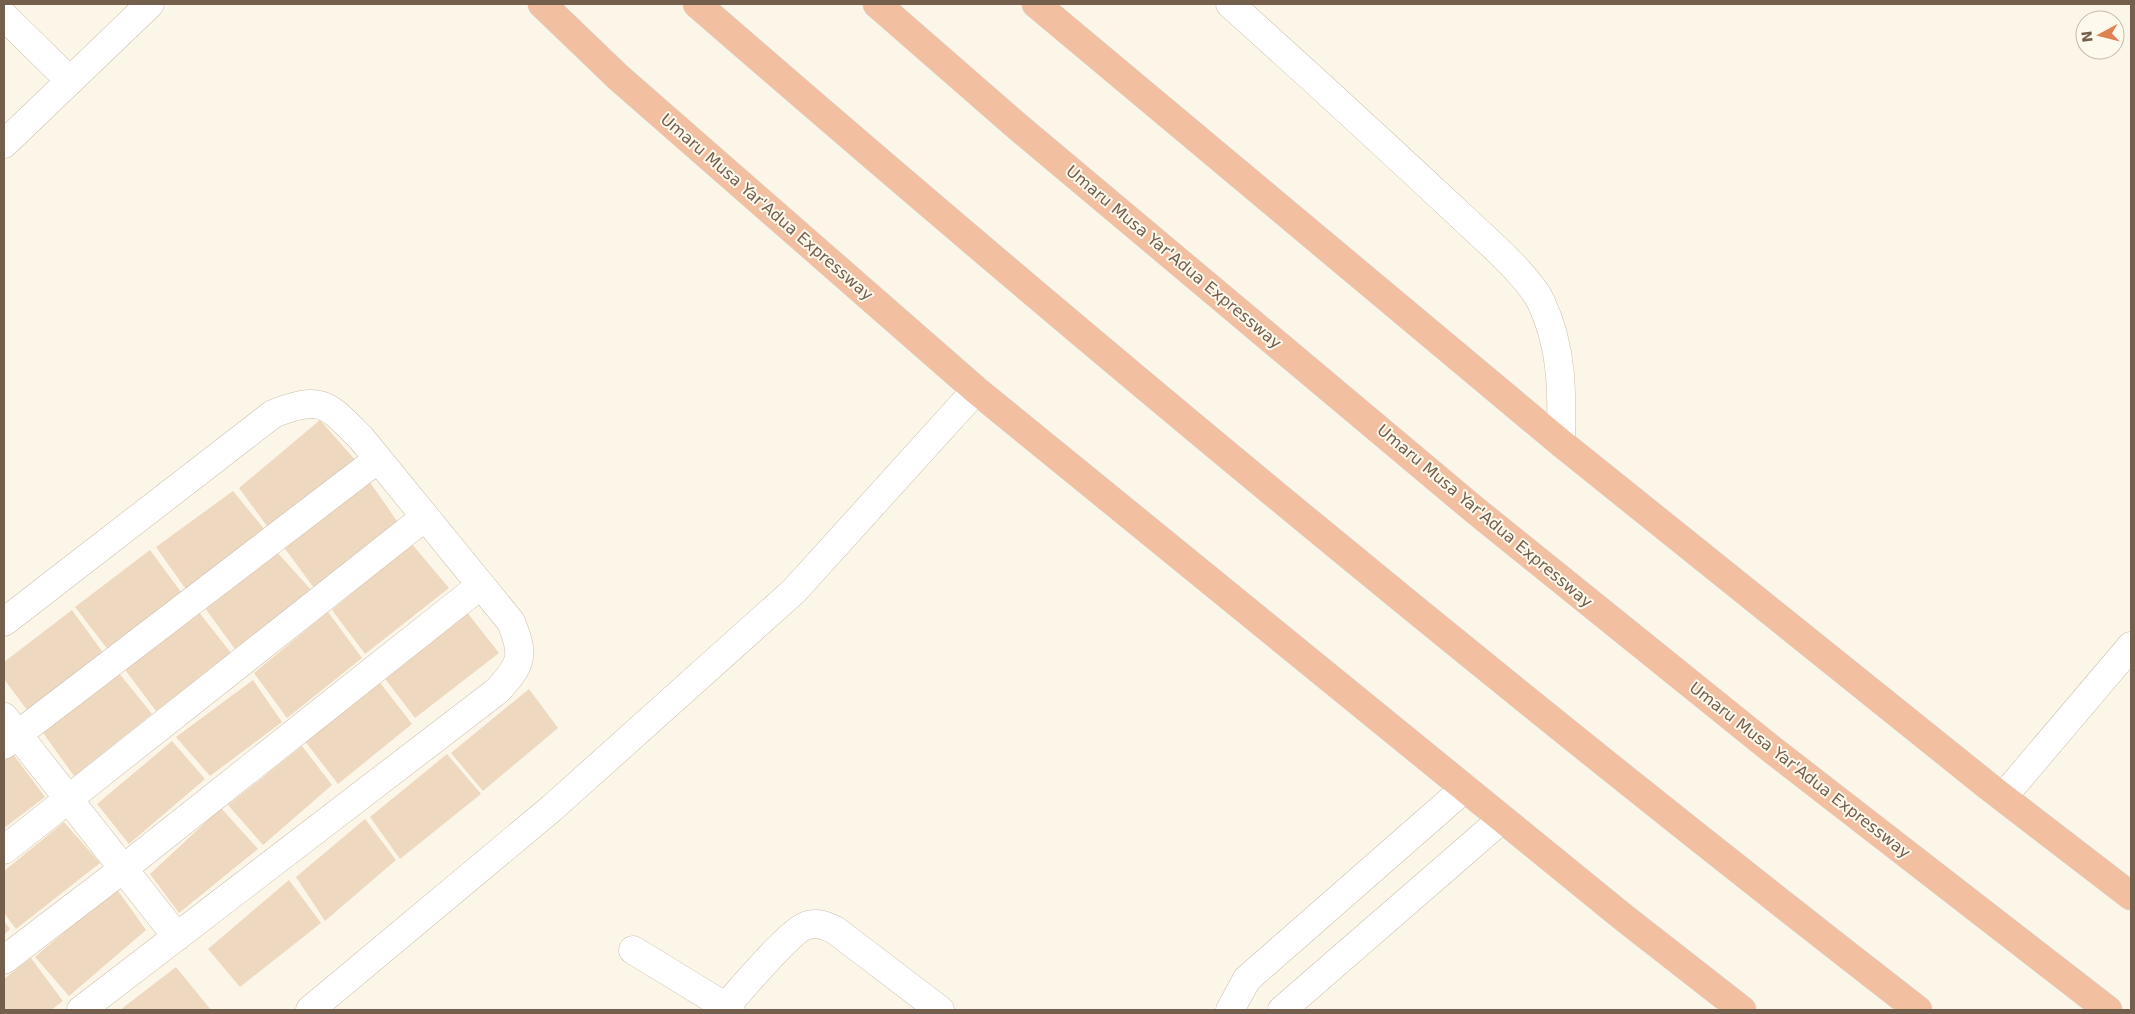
<svg xmlns="http://www.w3.org/2000/svg" width="2135" height="1014" font-family="'DejaVu Sans',sans-serif">
<rect width="100%" height="100%" fill="#fbf6e7"/>
<path fill="#efd8c0" d="M320,420L357,462L270,530L239,488Z
M367,478L399,524L314,588L283,546Z
M233,491L265,530L187,591L156,547Z
M411,543L449,588L365,654L332,610Z
M150,550L184,596L109,651L75,607Z
M276,551L313,592L237,652L205,608Z
M72,610L104,654L30,714L4,679V662Z
M198,611L231,653L156,711L123,667Z
M466,611L499,653L415,718L383,676Z
M328,612L362,658L287,718L254,673Z
M118,672L152,714L74,776L41,730Z
M253,680L282,722L210,776L176,737Z
M378,680L412,724L338,784L304,740Z
M529,689L558,728L483,791L451,753Z
M172,741L205,779L129,844L97,804Z
M302,746L332,785L263,845L228,805Z
M13,754L45,797L4,828V761Z
M447,754L481,794L400,859L370,817Z
M221,808L258,849L179,913L150,874Z
M365,819L396,860L325,921L296,877Z
M64,822L100,863L16,929L4,913V871Z
M289,880L321,923L240,987L208,949Z
M116,888L146,930L69,996L35,957Z
M4,921L10,929L4,935Z
M31,958L63,1001L51,1010H4V979Z
M176,967L211,1010H120Z"/>
<g fill="none" stroke-linecap="round" stroke-linejoin="round">
<g stroke="#cdbfae" stroke-width="29">
<path id="minor" d="M1230,4C1307,73 1383,143 1459,214C1482,236 1528,275 1541,302C1563,348 1562,394 1561,443
M4,16L70,81
M4,144L150,4
M4,622L273,414C322,395 326,403 361,438L511,622C525,656 522,664 497,691L81,1010
M4,717L177,937
M4,745L378,459
M2003,797L2131,646
M4,850L425,517
M633,950L731,1010
M4,960L123,869L481,585
M726,1006C740,991 792,928 808,925C818,922 826,926 835,930L940,1010
M310,1010L552,808L794,591L976,390
M1230,1010L1247,979L1465,788
M1282,1010L1502,819"/>
</g>
<g stroke="#dbd5d0" stroke-width="29">
<path id="highway" d="M542,4L618,77L976,390L1623,917L1742,1010
M697,4C1095,350 1502,687 1918,1010
M877,4L1018,127L1476,511L1770,748L2108,1010
M1036,4L1561,443L1988,786L2131,896"/>
</g>
<use href="#minor" stroke="#fff" stroke-width="28"/>
<use href="#highway" stroke="#f2bfa1" stroke-width="28"/>
</g>
<g text-anchor="middle" dominant-baseline="central" stroke-width="4" stroke-linejoin="round" paint-order="stroke">
<g font-size="16" fill="#745f4c" stroke="#fef9ed">
<text transform="translate(767 207) rotate(41)">Umaru Musa Yar'Adua Expressway</text>
<text transform="translate(1174 257) rotate(40)">Umaru Musa Yar'Adua Expressway</text>
<text transform="translate(1485 516) rotate(40)">Umaru Musa Yar'Adua Expressway</text>
<text transform="translate(1800 770) rotate(38)">Umaru Musa Yar'Adua Expressway</text>
</g>
</g>
<rect width="2135" height="1014" fill="none" stroke="#745f4c" stroke-width="10"/>
<g transform="translate(2100 35) rotate(263)"><circle r="24" fill="#fef9ed" stroke="#c7bbad"/>
<path d="M0-4L9 19L0 12L-9 19Z" fill="#df8252"/>
<text y="-8" font-size="14" font-weight="bold" text-anchor="middle" fill="#745f4c">N</text>
</g>
</svg>
